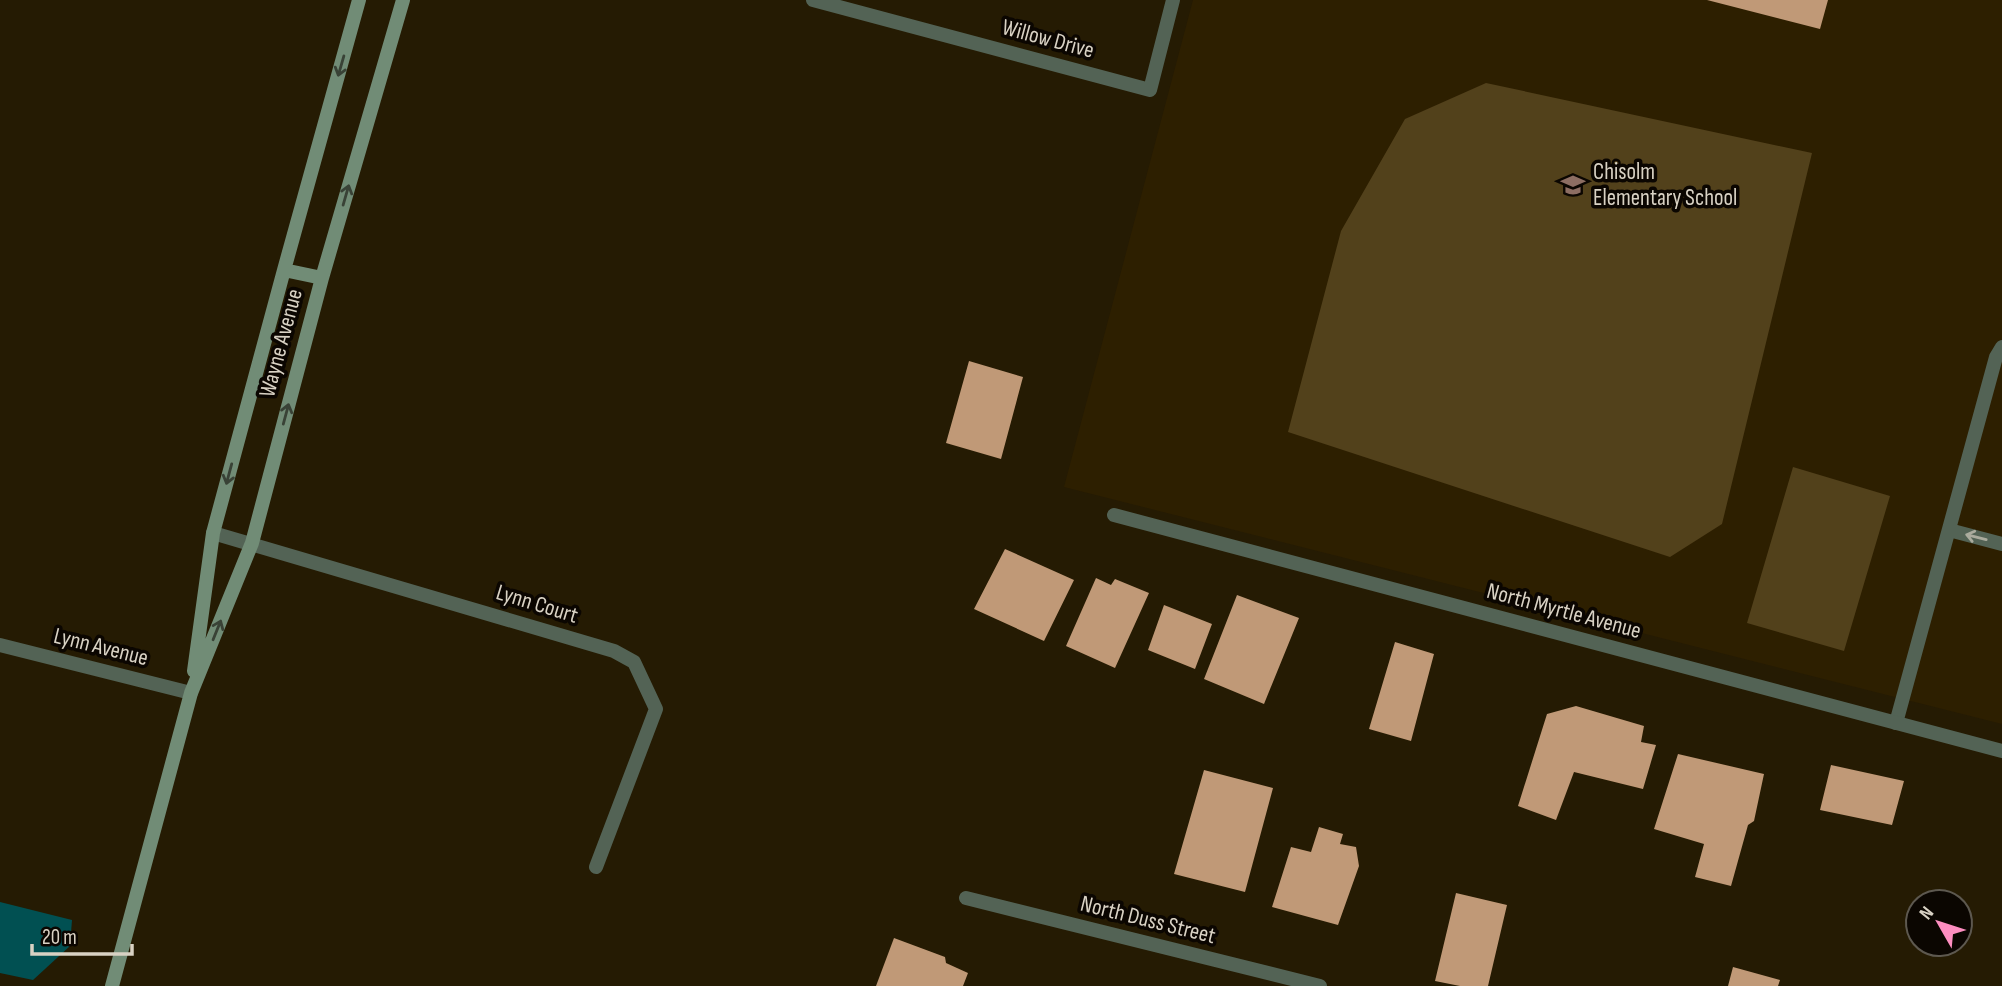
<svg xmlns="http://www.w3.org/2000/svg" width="2002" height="986" font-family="'Sofia Sans Condensed',sans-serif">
<rect width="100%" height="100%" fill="#251b03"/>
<path fill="#2d1f00" d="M1193,0H2002V724L1064,487Z"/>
<path fill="#52411b" d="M1486,83L1812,153L1722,524L1670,557L1288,432L1341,231L1405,119Z
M1793,467L1890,496L1844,651L1747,623Z"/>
<path fill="#015052" d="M0,902L72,920L70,946L33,980L0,973Z"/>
<path fill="#c09977" d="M1707,0H1828L1820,29Z
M969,361L1023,377L1001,459L946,443Z
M1005,549L1074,580L1044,641L974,609Z
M1096,578L1111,585L1115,579L1149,593L1115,668L1066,646Z
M1237,595L1299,618L1264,704L1204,679Z
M1164,605L1212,624L1195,669L1148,650Z
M1395,642L1434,654L1411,741L1369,729Z
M1576,706L1644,726L1641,742L1656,745L1643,789L1574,772L1556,820L1518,806L1547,714Z
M1678,754L1764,774L1754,821L1748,825L1731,886L1695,877L1704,844L1654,829Z
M1831,765L1904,781L1892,825L1820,810Z
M1204,770L1273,788L1245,892L1174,874Z
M1319,827L1343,834L1340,844L1356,847L1359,866L1338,925L1272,907L1291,847L1311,852Z
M1456,893L1507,905L1488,986H1460L1435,981Z
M894,938L945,957L946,963L968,973L963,986H876Z
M1733,967L1780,980L1778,986H1728Z"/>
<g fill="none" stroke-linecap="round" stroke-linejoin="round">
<path stroke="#536355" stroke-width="14" d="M1949,530L2002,544
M1896,723L1996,357L2002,347"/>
<path stroke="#536355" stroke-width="14" d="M813,0L1150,90L1173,0
M1114,515L2002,751
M213,533L614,651L634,662L656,709L596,867
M0,645L191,693
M966,898L1320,986"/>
<path stroke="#718c76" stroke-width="14" d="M284,270L322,278
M194,671L213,533L284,270L359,0
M112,986L191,693L252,543L322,278L403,0"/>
</g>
<defs><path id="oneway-shaft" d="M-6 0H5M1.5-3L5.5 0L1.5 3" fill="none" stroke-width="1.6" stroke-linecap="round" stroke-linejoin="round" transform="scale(1.75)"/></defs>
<g stroke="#394236">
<use href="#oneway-shaft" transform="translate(341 66) rotate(106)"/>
<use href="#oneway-shaft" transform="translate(346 195) rotate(-74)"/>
<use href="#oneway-shaft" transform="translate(286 414) rotate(-75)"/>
<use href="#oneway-shaft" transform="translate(229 474) rotate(105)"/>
<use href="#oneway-shaft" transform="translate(217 630) rotate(-68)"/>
</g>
<use stroke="#aaab9d" href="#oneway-shaft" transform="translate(1976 537) rotate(-166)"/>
<defs>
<g id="school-bare" transform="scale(1.89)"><path d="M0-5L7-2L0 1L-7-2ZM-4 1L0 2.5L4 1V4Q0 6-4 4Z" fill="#8d6e63" stroke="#0b0601" stroke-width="2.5" paint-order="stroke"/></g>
</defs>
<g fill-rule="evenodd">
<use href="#school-bare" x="1573" y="185"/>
</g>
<g text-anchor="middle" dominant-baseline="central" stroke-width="7" stroke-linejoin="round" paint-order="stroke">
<g font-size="23" fill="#d9d2c4" stroke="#0b0601">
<text transform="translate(1048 39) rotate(15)">Willow Drive</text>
<text transform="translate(281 343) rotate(-75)">Wayne Avenue</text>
<text transform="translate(537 604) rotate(17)">Lynn Court</text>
<text transform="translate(1564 611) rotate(15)">North Myrtle Avenue</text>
<text transform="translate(101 647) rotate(14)">Lynn Avenue</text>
<text transform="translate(1148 920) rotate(14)">North Duss Street</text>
</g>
<g font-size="23" fill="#d9d2c4" stroke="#0b0601" text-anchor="start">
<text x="1593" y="172">Chisolm<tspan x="1593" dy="26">Elementary School</tspan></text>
</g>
</g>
<g transform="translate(1939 923) rotate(309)"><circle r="33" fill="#0b0601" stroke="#5d584f" stroke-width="2"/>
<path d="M0-5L12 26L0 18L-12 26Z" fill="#fd8ec0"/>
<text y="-10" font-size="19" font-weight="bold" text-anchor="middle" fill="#d9d2c4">N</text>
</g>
<path d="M32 944v10h100v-10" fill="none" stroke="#d9d2c4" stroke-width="3.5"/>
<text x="42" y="944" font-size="21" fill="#d9d2c4" stroke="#0b0601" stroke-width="5" paint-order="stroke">20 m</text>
</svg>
